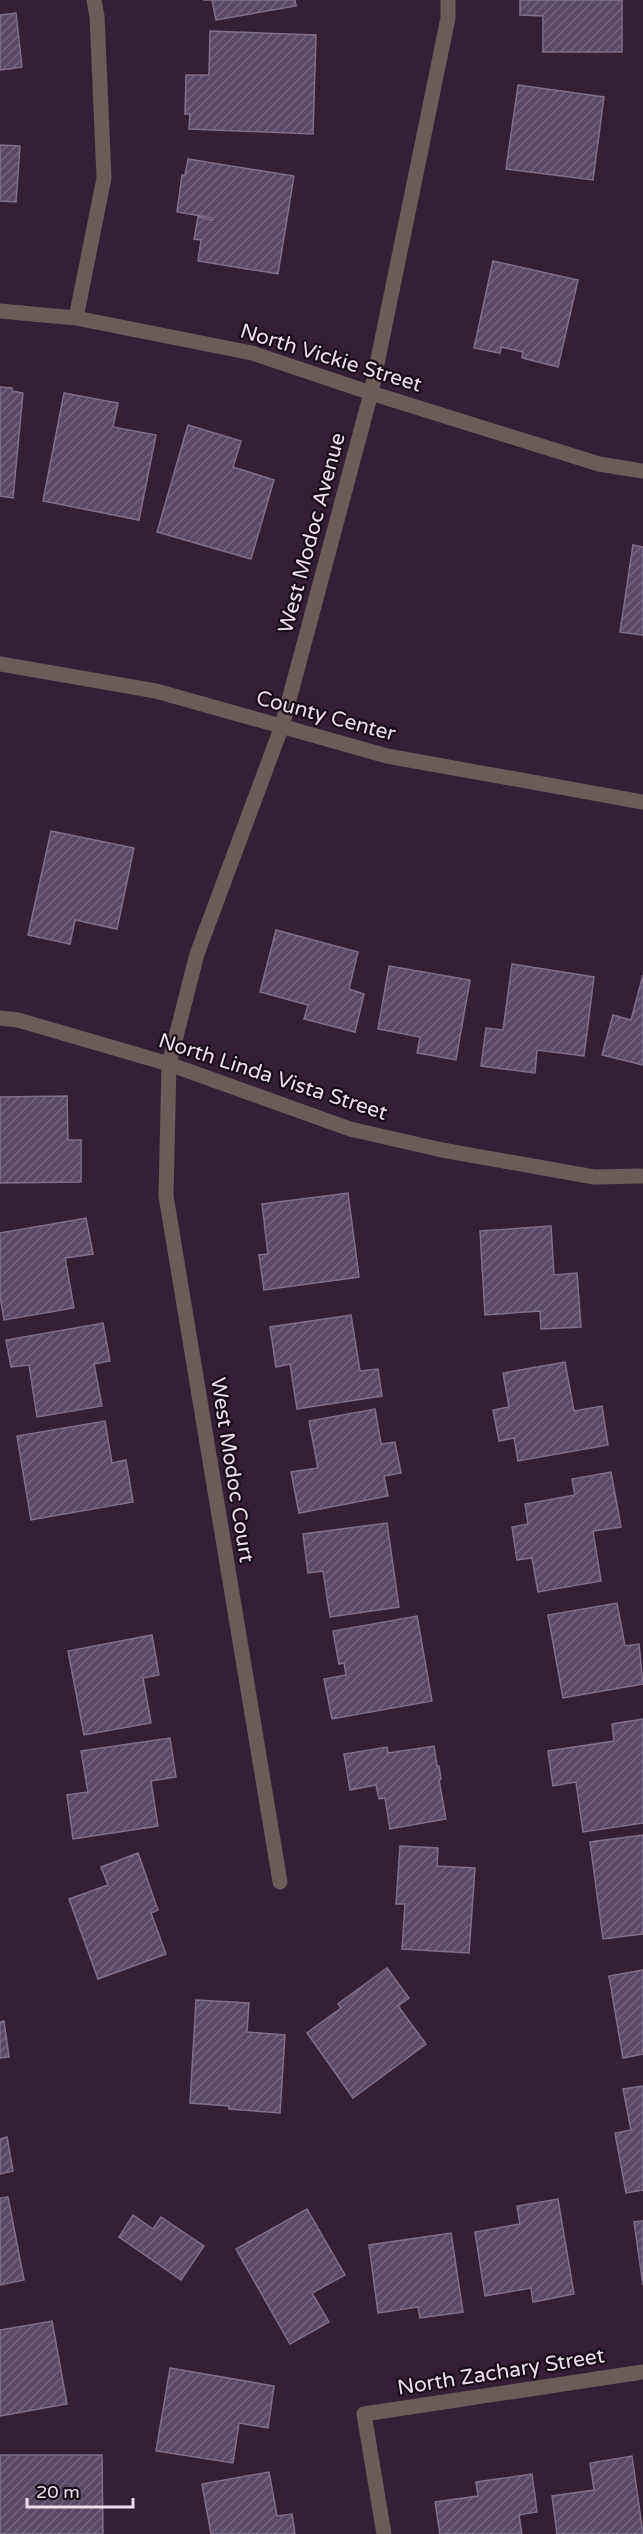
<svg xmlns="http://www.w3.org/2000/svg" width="643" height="2534" font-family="'Varela Round',sans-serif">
<defs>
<pattern id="building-hatch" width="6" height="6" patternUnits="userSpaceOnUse" patternTransform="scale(1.5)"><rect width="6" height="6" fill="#594966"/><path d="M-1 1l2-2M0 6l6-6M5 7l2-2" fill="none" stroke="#71637c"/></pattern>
</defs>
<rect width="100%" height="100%" fill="#361f35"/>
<path fill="url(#building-hatch)" stroke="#7f6f8e" stroke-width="1.5" d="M203,0H295L296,6L216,20L212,0Z
M520,0H622V52H543V16L520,15Z
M16,13L22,67L0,70V15Z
M210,31L316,35L313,134L189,129L190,114H185L186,75H209Z
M518,85L604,97L593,180L506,169Z
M0,145L20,146L16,202L0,201Z
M188,159L294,176L278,274L198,261L201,240L194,239L198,217L212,220L213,218L177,212L182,175H185Z
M493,261L578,280L558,367L522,358L523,352L501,347L500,353L474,348Z
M0,387L12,388V391L23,393L13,498L0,496Z
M64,393L118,403L113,427L156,435L139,520L43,501Z
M188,425L241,441L233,467L274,480L251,559L157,532Z
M633,545L643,547V635L620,632Z
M51,831L134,848L117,929L75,920L70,944L28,935Z
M276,930L358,952L349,989L364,994L355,1032L304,1019L308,1005L260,992Z
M512,964L594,977L584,1056L537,1050L535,1073L481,1066L486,1028L503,1030Z
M389,966L470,980L456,1060L417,1053L420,1037L378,1029Z
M643,975V1065L602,1055L613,1015L631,1020Z
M67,1096L68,1140H81V1182L0,1183V1097Z
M348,1193L359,1277L264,1290L259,1255L268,1254L262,1204Z
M86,1218L93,1254L65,1258L74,1308L4,1320L0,1296V1233Z
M551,1226L554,1275L577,1273L581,1327L541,1329L540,1311L485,1315L480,1231Z
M351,1315L360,1371L378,1369L382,1396L297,1409L290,1364L276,1367L270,1327Z
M103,1323L110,1361L94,1364L102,1406L37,1417L29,1365L11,1367L6,1340Z
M565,1362L574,1411L602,1406L608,1445L518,1461L514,1438L499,1441L493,1410L509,1407L503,1373Z
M375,1409L381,1444L395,1442L401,1473L384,1476L388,1496L299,1513L291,1472L318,1468L309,1421Z
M105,1421L112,1463L126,1460L133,1502L31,1520L17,1436Z
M611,1472L621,1527L593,1531L601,1581L538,1592L532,1558L517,1560L512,1527L528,1524L525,1504L575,1495L572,1479Z
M387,1523L399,1607L330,1617L323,1571L308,1573L303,1534Z
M617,1603L625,1646L639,1644L643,1684L563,1698L548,1615Z
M417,1616L432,1701L332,1719L324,1679L346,1675L344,1663L339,1664L333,1631Z
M152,1635L159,1675L143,1678L151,1723L84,1735L68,1651Z
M643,1719V1823L583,1832L576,1782L553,1786L548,1751L614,1741L612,1724Z
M170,1738L176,1777L151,1781L158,1826L73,1839L67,1795L88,1792L81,1751Z
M434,1746L437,1766H439L441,1779L439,1780L446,1819L390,1829L385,1798L379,1799L376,1785L350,1790L344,1754L387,1747L388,1753Z
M643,1835V1934L603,1939L590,1842Z
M400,1846L438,1848L437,1866L475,1868L469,1953L402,1949L405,1904H396Z
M138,1853L158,1910L151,1913L166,1954L98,1979L69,1899L108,1885L101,1867Z
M387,1968L409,1998L398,2006L426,2044L353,2098L307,2033L341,2008L338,2004Z
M643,1970V2054L623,2058L609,1976Z
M196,2000L249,2003L247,2032L285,2035L280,2113L229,2109V2106L190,2103Z
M4,2021L9,2057L0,2058V2022Z
M643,2086V2190L626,2193L615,2133L631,2130L623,2089Z
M7,2137L13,2171L0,2174V2139Z
M8,2197L24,2280L0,2285V2198Z
M558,2199L574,2294L533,2302L531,2288L485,2296L475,2232L520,2224L517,2206Z
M307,2209L345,2275L312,2293L329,2322L290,2344L236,2249Z
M133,2215L153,2229L161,2217L204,2246L181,2280L119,2237Z
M643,2221V2285L634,2222Z
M451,2233L463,2312L420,2318L418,2307L378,2313L369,2245Z
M52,2321L67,2404L0,2416V2330Z
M170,2368L274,2386L268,2428L239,2423L233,2463L156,2451Z
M0,2455H102L103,2534H0Z
M632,2456L643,2534H557L552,2496L594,2490L590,2463Z
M269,2472L277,2516L292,2514L295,2534H211L202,2484Z
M532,2474L537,2512L519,2515L522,2534H440L435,2502L478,2496L476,2482Z"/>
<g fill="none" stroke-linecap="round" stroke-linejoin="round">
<path stroke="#6c5b59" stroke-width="15" d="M0,311L76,318L252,353L371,393L599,464L643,471
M76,318L104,178L97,16L94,0
M0,1018L18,1020L169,1064L350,1129L442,1150L594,1177L643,1176
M280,1882L166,1196L169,1064L197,954L282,726L371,393L448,18V0
M384,2534L364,2414L643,2372"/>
<path stroke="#6c5b59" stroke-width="15" d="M0,664L156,691L387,756L643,802"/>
</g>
<g text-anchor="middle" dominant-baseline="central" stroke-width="4.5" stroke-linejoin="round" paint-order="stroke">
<g font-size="21" fill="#eedeec" stroke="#170d17">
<text transform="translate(331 358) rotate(17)">North Vickie Street</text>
<text transform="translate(312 533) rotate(-75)">West Modoc Avenue</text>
<text transform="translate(326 716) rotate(15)">County Center</text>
<text transform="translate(273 1077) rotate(18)">North Linda Vista Street</text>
<text transform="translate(232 1470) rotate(81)">West Modoc Court</text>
<text transform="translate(501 2372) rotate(-9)">North Zachary Street</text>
</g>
</g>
<path d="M27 2498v9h106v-9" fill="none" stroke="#eedeec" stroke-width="3"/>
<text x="36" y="2498" font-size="18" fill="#eedeec" stroke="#170d17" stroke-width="4.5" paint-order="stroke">20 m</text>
</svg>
